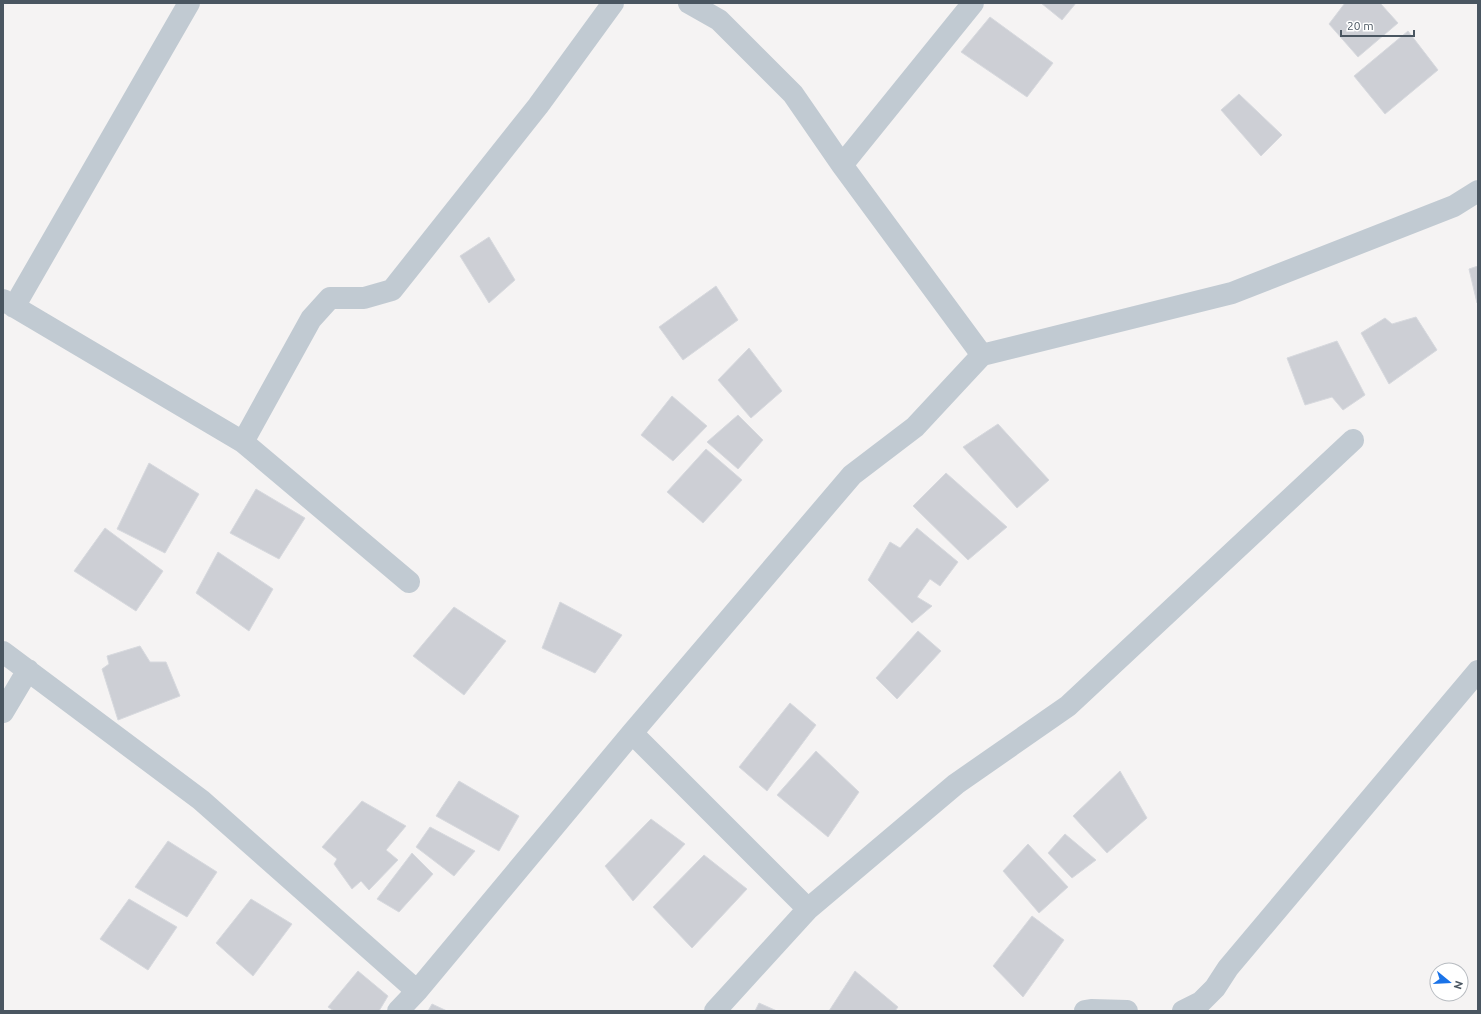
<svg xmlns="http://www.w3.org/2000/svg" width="1481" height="1014" font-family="Ubuntu,sans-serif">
<rect width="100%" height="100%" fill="#f5f3f3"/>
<path fill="#cdcfd5" stroke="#d7d9de" d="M1041,3H1076L1062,20Z
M1345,3H1380L1398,23L1358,57L1329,24Z
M990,17L1053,63L1027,97L961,52Z
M1408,31L1438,70L1385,114L1354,76Z
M1239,94L1282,135L1261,156L1221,110Z
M489,237L515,280L489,303L460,256Z
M1478,266V303H1477L1469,269Z
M716,286L738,320L683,360L659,327Z
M1416,317L1437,350L1389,384L1361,333L1385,318L1392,324Z
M1337,341L1365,395L1343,410L1332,397L1305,405L1287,358Z
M749,348L782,391L751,418L718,380Z
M672,396L707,426L673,461L641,435Z
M738,415L763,440L738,469L707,442Z
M998,424L1049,480L1017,508L963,447Z
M706,449L742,480L703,523L667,492Z
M149,463L199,494L165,553L117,529Z
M946,473L1007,527L968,560L913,506Z
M256,489L305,518L279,559L230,533Z
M105,528L163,571L136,611L74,571Z
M917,528L958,562L940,586L930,579L917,597L932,606L912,623L868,580L890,542L900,548Z
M218,552L273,589L249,631L196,593Z
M560,602L622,635L595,673L542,648Z
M454,607L506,641L464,695L413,656Z
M918,631L941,651L897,699L876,678Z
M140,646L150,662H166L180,696L118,720L102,669L109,664L107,656Z
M790,703L816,725L767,791L739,767Z
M816,751L859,792L828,837L777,795Z
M1120,771L1147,818L1107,853L1073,816Z
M459,781L519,816L499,851L436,816Z
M362,801L406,826L386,850L398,860L369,890L361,881L352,889L334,864L337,859L322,847Z
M651,819L685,844L633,901L605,866Z
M430,827L475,851L454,876L416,847Z
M1065,834L1096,860L1072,878L1048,853Z
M168,841L217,872L187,917L135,887Z
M1028,844L1068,887L1039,913L1003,871Z
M412,853L433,874L399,912L377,899Z
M704,855L747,889L692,948L653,907Z
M129,899L177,927L148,970L100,939Z
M251,899L292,924L253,976L216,943Z
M1032,916L1064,940L1023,997L993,966Z
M358,971L388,996L379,1011H334L328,1007Z
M855,971L898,1007L895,1011H829Z
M759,1003L777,1011H755Z
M432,1004L447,1011H428Z"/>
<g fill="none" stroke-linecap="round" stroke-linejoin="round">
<path stroke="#c1cad2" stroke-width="22" d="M689,3L719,20L793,94L842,165L982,355
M842,165L973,3
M3,300L243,442L409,582
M14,307L189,3
M243,442L311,319L330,298H364L392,290L538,106L613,3
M3,652L201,800L417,991
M3,712L28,670
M632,733L808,909
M398,1011L417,991L632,733L852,475L915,427L982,355L1232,293L1454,206L1478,191
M715,1011L808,909L956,784L1068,706L1353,440
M1085,1011L1091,1010L1127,1011
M1183,1011L1201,1002L1215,988L1228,968L1478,671"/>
</g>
<rect width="1481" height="1014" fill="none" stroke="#4a5661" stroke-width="8"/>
<g transform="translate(1449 982) rotate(108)"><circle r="19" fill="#ffffff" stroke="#b7bbc0"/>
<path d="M0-3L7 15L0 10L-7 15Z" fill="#1a73e8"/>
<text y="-6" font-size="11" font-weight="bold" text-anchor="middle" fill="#4a5661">N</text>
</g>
<path d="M1341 30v6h73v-6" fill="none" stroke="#4a5661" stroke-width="2"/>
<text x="1347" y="30" font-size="12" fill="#4a5661" stroke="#ffffff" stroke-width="3" paint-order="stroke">20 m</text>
</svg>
